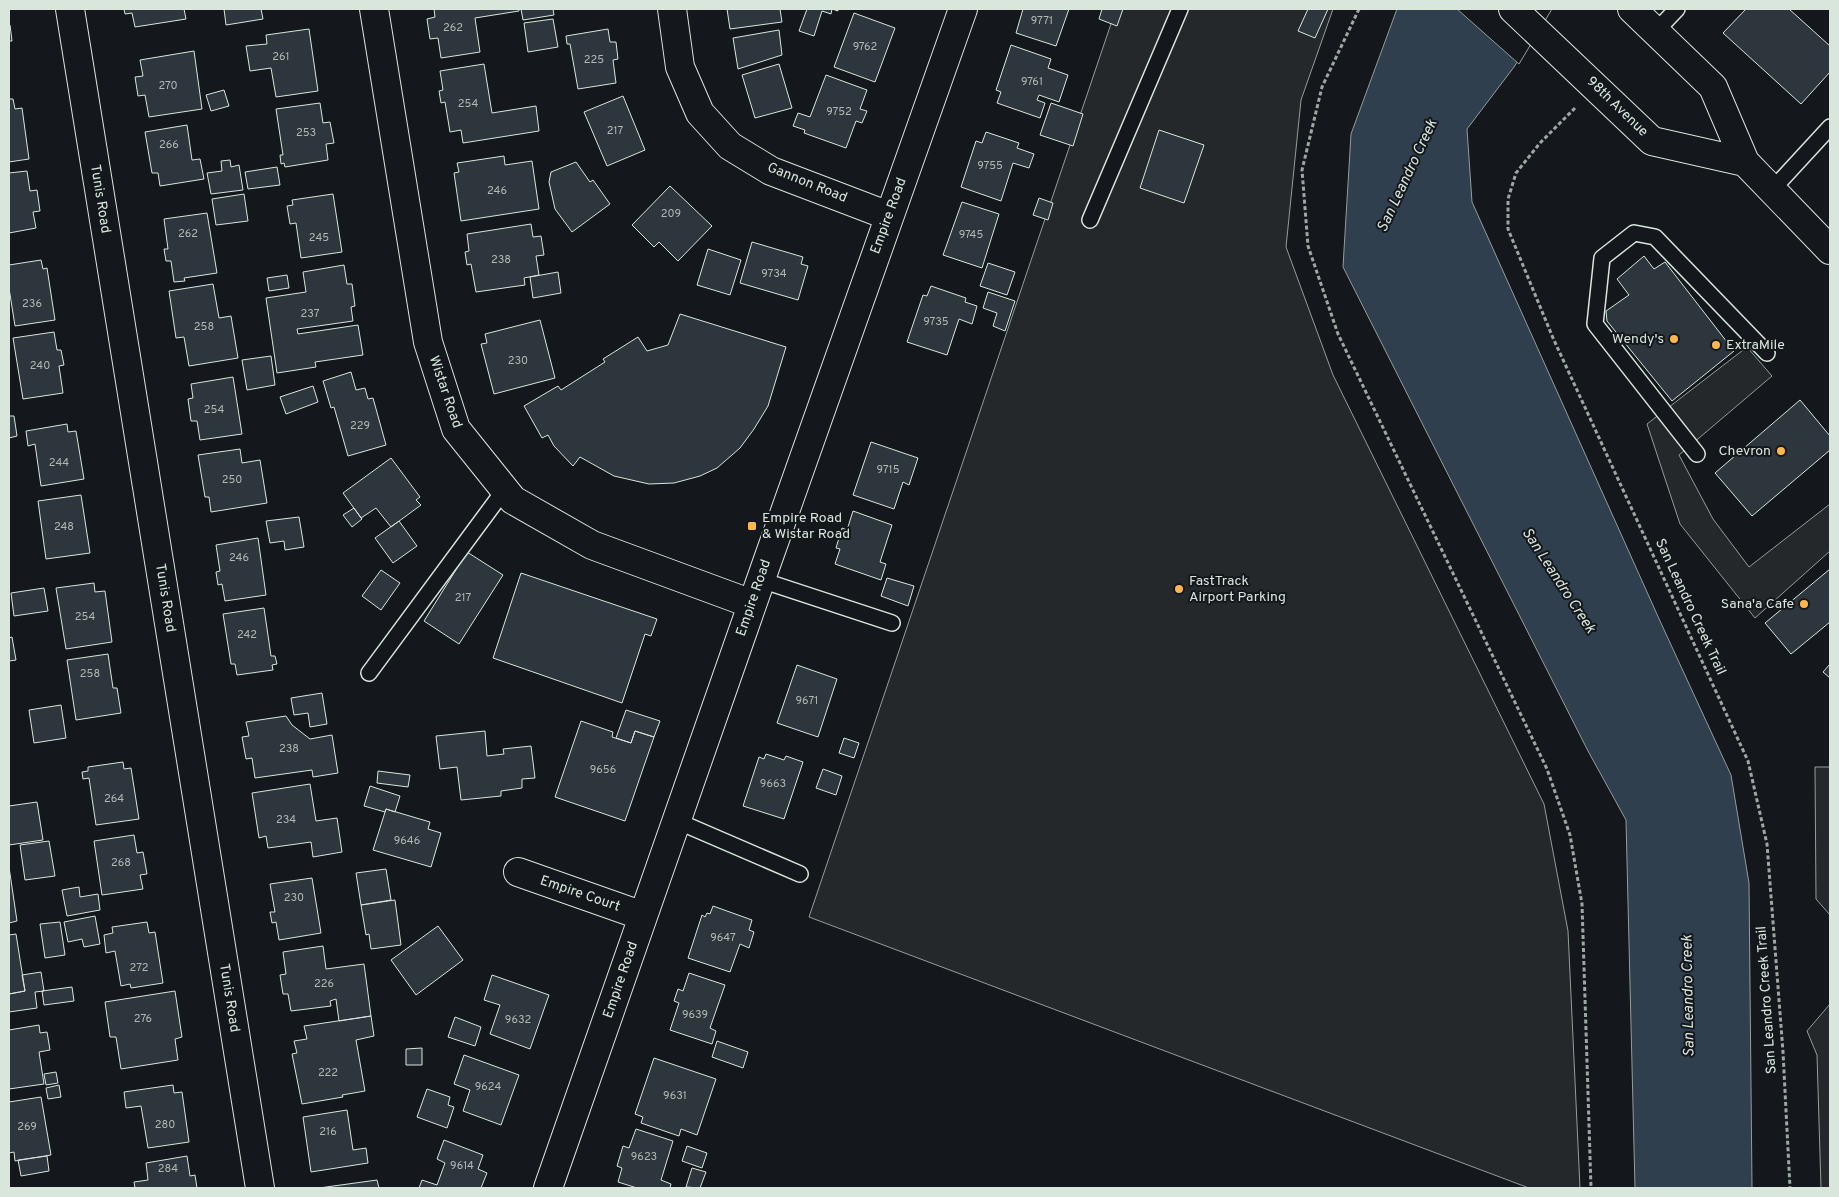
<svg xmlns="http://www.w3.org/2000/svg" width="1839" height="1197" font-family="Overpass,sans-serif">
<rect width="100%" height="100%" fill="#14181c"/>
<path fill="#24282b" stroke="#939e99" d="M1116,9H1333L1301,100L1286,247L1333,375L1544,804L1568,931L1580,1188H1529L809,917Z
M1747,347L1772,376L1679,455L1713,519L1749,567L1830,504V551L1755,618L1680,524L1647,424Z
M1815,767H1830V915L1816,899Z
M1830,1004V1188H1821L1817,1055L1807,1031Z"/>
<path fill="#2f3f4d" stroke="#939e99" d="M1397,9H1550L1514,67L1467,129L1472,202L1660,621L1731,775L1749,883L1752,1188H1635L1626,820L1588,751L1343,267L1351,134Z"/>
<path fill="#14181c" stroke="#939e99" d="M1457,9H1552L1519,64Z"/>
<path fill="#2c363c" stroke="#d8e6dc" d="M124,9H184L186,19L135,27L132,13L125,14Z
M224,9H261L263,19L226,25Z
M434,9H519V11L475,18L480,52L441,58L438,38L430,39L427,19L435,17Z
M521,9H553L554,15L523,20Z
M727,9H780L782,22L730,29Z
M807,9H838V11L832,9L831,14L822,11L814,36L799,31Z
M1023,9H1069L1056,46L1016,33Z
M1102,9H1123L1117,26L1099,19Z
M1308,9H1328L1315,38L1298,31Z
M1746,9H1789L1830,46V72L1801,104L1723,33Z
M854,13L895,28L875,82L834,67Z
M553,19L558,47L528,52L524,23Z
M9,25H10L12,41H9Z
M309,29L318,91L276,97L271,68L250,71L246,46L267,44L266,35Z
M608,29L610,42H616L618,59L613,60L616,83L578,89L570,44H567L566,36Z
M779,30L782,55L738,69L733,38Z
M1011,45L1051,59L1048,68L1068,75L1059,102L1039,95L1037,100L1045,103L1040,118L997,103L1001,92L996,90Z
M194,51L202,109L149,117L145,95L138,96L135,77L143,76L140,60Z
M484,64L492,113L536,106L539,131L463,143L461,130L450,132L445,102L441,103L439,91L443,90L440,71Z
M779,64L792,108L755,118L742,75Z
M826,75L867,90L860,109L867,111L862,123L856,121L846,148L804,133L805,130L793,126L798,113L810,117Z
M224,90L229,106L211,111L206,95Z
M623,96L645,150L607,166L584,112Z
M9,99H13L15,109L22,108L29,159L9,162Z
M320,103L323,123L330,122L334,143L326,144L328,160L285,167L284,163L281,164L280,155H283L276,109Z
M1051,103L1083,114L1073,146L1040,135Z
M187,125L192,160L200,159L204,179L160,186L158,173H152L145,132Z
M1159,130L1204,145L1184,203L1140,188Z
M986,132L1019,143L1017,148L1034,154L1029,168L1013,163L1001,201L961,187L976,141L982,143Z
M504,156L505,165L532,161L539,209L461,221L454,173L459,172L457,163Z
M230,160L231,167L239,165L243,190L211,194L207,173L222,171L221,161Z
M576,162L590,182L593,180L610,204L572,232L555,209L549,182L551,172Z
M277,167L280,185L248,189L245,172Z
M27,171L30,191L37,190L40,211L33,212L36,228L9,233V173Z
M670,186L712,226L678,261L659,242L654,247L632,225Z
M244,194L248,221L216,225L212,199Z
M333,194L342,252L301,258L296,223L290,224L287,206L293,205L292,200Z
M1039,198L1053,203L1048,220L1033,215Z
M962,202L999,214L982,268L943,255Z
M207,213L217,273L184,278L185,281L174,282L171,261H166L164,249H168L164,219Z
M531,224L533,237L541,236L544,255L536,256L539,275L524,278L525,285L476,292L471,264L467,265L465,252L469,251L467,234Z
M752,242L803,257L801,264L808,266L798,300L740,283Z
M708,249L741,260L730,295L697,285Z
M1644,256L1654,269L1665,262L1734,351L1672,401L1607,321L1606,311L1629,295L1617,279Z
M41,260L43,269L47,268L55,320L15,326L9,288V265Z
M988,263L1015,272L1007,295L980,286Z
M344,265L347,284H352L355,306L351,307L353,321L297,329L298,334L358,325L363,355L315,362L316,367L277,373L266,298L306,292L303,272Z
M558,272L561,293L533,298L530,277Z
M287,275L289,288L269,291L267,278Z
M213,284L219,318L231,316L238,358L189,366L184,337L176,338L169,291Z
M931,286L966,298L965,302L977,306L972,324L959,319L947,355L907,342L923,295L927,296Z
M988,292L1015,301L1005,331L993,326L997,313L983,308Z
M680,314L786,347L768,406L754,429L740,448L717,468L700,476L674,483L649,484L614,476L580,457L573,466L554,446L548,435L542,438L524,406L558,386L561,390L605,362L603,359L638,337L647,351L668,345Z
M540,320L555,378L494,394L481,344L487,343L485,334Z
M54,332L57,350H61L64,365L59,366L63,393L23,399L13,338Z
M271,356L275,385L247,390L242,360Z
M351,372L356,390L365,388L368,399L373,398L386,445L348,456L334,407L331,408L323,381Z
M233,377L242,434L200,440L197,421H191L188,399L193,398L191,384Z
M313,386L318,402L286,414L280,397Z
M1800,400L1830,436V450L1752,516L1715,473Z
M9,416H14L17,436L9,438Z
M67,424L68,432L76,431L84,479L41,486L35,444L28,446L26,431Z
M871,442L918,458L909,485L903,482L894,509L853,495Z
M240,449L242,463L260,460L267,503L211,512L209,497H205L198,455Z
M391,458L420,497L416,500L421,505L391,527L376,508L361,518L343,493Z
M81,495L90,553L46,559L38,501Z
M354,508L362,519L352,527L343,515Z
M853,511L892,525L880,562L886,564L881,580L835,564L840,549L836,548L842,528L847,530Z
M299,517L304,547L285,550L284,541L270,543L266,521Z
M399,521L417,546L393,563L375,538Z
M258,538L266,595L225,601L222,584L218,585L216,572L220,571L216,545Z
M467,552L503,575L459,644L424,621Z
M1830,569V622L1791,654L1765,623Z
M381,570L400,583L381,610L362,596Z
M521,573L657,619L651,636L645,634L622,703L493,658Z
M887,578L914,586L908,606L881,596Z
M94,583L95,592L105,591L112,642L66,649L56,588Z
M44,588L48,611L14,616L11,593Z
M264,608L271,656H275L277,664L272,665L273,670L237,675L235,664H231L223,614Z
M12,637L16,660L9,661V638Z
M108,654L113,688H117L121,713L76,720L67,660Z
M1830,664V678L1823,672Z
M797,665L837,679L818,737L777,723Z
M322,693L327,724L310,727L308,713L294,715L291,698Z
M61,705L66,738L34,743L29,710Z
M626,710L660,721L654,737L635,731L631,743L616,738Z
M286,716L292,725L310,739L332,735L338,773L313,777L312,770L255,778L252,758L246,759L242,737L249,736L246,722Z
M581,721L613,732L612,737L631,743L635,731L654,737L625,821L555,797Z
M485,731L487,756L504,754L503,749L531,746L535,778L522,779V788L501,791V796L461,800L457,767L440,769L436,736Z
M844,738L859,743L854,758L839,753Z
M766,754L784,760L786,756L803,762L784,819L743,806L759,757L764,759Z
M123,762L124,769L131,768L139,819L96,825L89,778L83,779L82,772L88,771V767Z
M823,769L842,776L836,795L816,788Z
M378,771L410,775L408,787L377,783Z
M310,784L316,821L337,818L342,852L313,857L311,842L268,848L266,836L259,838L252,793Z
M370,786L400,796L395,812L386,809L385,812L364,806Z
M37,802L43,840L9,845V806Z
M386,809L430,822L428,829L441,833L431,867L373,850Z
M134,835L137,853L143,852L147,874L140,875L143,889L102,895L94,841Z
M49,841L55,876L25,880L20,845Z
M9,867L17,921L9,923Z
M386,869L391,900L361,905L356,873Z
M312,878L321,933L279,940L276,922L272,923L270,912H275L270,884Z
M79,887L80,897L98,894L100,910L67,916L62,890Z
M395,900L401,945L371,949L369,934L366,935L361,905Z
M713,906L752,920L749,930L754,932L749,948L740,944L730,972L688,958L702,915L705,917L707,913L710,914Z
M95,916L100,944L84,947L82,939L68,942L64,922Z
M60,922L65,955L45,958L40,924Z
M147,922L149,933L155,932L163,983L131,988L130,984L121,986L115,951L106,953L104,935L113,933L112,927Z
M438,926L463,960L416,995L391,960Z
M16,934L25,991L9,994V935Z
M323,946L326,969L364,964L371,1016L339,1021L336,999L330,1001L331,1006L291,1011L288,994H283L280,975L286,974L283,952Z
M41,972L44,991L35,992L37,1008L9,1012V994L25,991L22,975Z
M689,973L725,985L710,1028L716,1031L712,1044L670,1030L679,1003L674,1001L678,989L683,991Z
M492,975L549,995L530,1049L490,1034L500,1005L484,1000Z
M72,987L74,1001L44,1005L42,991Z
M175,991L182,1037L175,1039L178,1060L121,1069L116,1037H110L105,1002Z
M371,1016L374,1036L356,1040L365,1091L342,1095L343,1097L302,1104L292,1054L297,1053L294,1041L307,1039L304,1026Z
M455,1017L481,1027L475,1046L448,1037Z
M39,1025L40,1033L47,1032L50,1050L39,1052L44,1084L9,1089V1030Z
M717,1041L748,1052L743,1068L712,1057Z
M422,1048V1065H406V1049Z
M464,1055L519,1075L501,1125L463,1111L470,1090L454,1084Z
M654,1058L716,1079L697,1135L681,1129L679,1136L641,1123L643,1117L635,1114Z
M56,1072L58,1083L46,1085L44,1074Z
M59,1085L61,1097L48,1099L46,1088Z
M173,1085L174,1093L182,1092L189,1142L148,1148L141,1106L126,1108L124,1092Z
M427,1089L450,1097L448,1105L454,1107L447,1128L417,1117Z
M41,1097L51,1155L15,1161L14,1152L9,1153V1102Z
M347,1110L353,1150L366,1148L368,1163L311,1172L303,1117Z
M636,1129L673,1141L661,1180L671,1184L670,1188H637L618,1182L622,1168L617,1166L623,1146L629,1148Z
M444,1140L483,1155L478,1169L487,1173L481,1188H419L422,1180L437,1185L445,1163L437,1159Z
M687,1146L707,1153L702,1168L682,1161Z
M47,1156L49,1171L21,1176L18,1160Z
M187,1156L190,1176L195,1175L197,1188H135L134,1182L148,1180L146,1163Z
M692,1168L706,1172L700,1188L686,1187Z
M377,1180L379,1188H319Z"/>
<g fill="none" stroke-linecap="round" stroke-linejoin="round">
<g stroke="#d8e6dc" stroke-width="18">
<path id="lane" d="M1656,31L1677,9
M1772,190L1830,127
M1090,220L1180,9
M1697,454L1595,324L1602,258L1634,233L1655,237L1767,353
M761,580L892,623
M369,673L505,489
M677,821L800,874"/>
</g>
<g stroke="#d8e6dc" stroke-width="30">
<path id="street" d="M70,9L260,1188
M374,9L428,342L456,429L513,500L592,545L752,604
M672,9L680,67L700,113L730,146L771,171L889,216
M518,872L643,916
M548,1188L766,565L963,9"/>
</g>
<g stroke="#d8e6dc" stroke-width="30">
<path id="primary" d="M1513,9L1652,141L1745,162
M1632,9L1713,87L1745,162L1830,250"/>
</g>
<path stroke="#9da8a2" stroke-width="3" stroke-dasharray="4 2.5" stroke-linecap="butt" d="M1359,9L1322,87L1302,170L1308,246L1338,334L1547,769L1570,835L1582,904L1591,1188
M1575,108L1540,143L1516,173L1508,199V229L1553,338L1748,761L1767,844L1783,1052L1790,1188"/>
<use href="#lane" stroke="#14181c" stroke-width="15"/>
<use href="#street" stroke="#14181c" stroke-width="28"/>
<use href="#primary" stroke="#14181c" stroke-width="28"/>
</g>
<g fill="#ffb74d" stroke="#14181c" stroke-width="2">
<circle cx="1674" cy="339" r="5"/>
<circle cx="1716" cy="345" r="5"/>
<circle cx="1781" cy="451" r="5"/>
<rect x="747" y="521" width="10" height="10" rx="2.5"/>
<circle cx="1179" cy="589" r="5"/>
<circle cx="1804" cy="604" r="5"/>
</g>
<g text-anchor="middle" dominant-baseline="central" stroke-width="4" stroke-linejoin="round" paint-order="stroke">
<g font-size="11" fill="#adbab4">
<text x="1042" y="21">9771</text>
<text x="453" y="28">262</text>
<text x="865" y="47">9762</text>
<text x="281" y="57">261</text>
<text x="594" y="60">225</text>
<text x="1032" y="82">9761</text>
<text x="168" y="86">270</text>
<text x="468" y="104">254</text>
<text x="839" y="112">9752</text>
<text x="615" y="131">217</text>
<text x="306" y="133">253</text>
<text x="169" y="145">266</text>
<text x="990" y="166">9755</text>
<text x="497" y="191">246</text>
<text x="671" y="214">209</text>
<text x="188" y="234">262</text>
<text x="971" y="235">9745</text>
<text x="319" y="238">245</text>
<text x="501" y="260">238</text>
<text x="774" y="274">9734</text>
<text x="32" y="304">236</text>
<text x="310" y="314">237</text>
<text x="936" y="322">9735</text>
<text x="204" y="327">258</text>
<text x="518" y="361">230</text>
<text x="40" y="366">240</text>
<text x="214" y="410">254</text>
<text x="360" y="426">229</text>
<text x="59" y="463">244</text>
<text x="888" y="470">9715</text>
<text x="232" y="480">250</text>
<text x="64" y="527">248</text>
<text x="239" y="558">246</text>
<text x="463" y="598">217</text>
<text x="85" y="617">254</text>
<text x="247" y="635">242</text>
<text x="90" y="674">258</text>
<text x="807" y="701">9671</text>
<text x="289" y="749">238</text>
<text x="603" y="770">9656</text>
<text x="773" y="784">9663</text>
<text x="114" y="799">264</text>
<text x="286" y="820">234</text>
<text x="407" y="841">9646</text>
<text x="121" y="863">268</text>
<text x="294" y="898">230</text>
<text x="723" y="938">9647</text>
<text x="139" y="968">272</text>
<text x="324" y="984">226</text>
<text x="695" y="1015">9639</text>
<text x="143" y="1019">276</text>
<text x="518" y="1020">9632</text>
<text x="328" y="1073">222</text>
<text x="488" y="1087">9624</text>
<text x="675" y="1096">9631</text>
<text x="165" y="1125">280</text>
<text x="27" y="1127">269</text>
<text x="328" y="1132">216</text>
<text x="644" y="1157">9623</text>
<text x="462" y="1166">9614</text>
<text x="168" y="1169">284</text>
</g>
<g font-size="14" fill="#d8e6dc" stroke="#14181c">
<text transform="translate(1617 107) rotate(44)">98th Avenue</text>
<text transform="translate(807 183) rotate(22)">Gannon Road</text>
<text transform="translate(100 199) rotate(81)">Tunis Road</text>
<text transform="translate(889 216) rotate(-70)">Empire Road</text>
<text transform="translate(445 392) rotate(71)">Wistar Road</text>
<text transform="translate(165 598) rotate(81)">Tunis Road</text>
<text transform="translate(754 598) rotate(-71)">Empire Road</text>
<text transform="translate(1690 607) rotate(65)">San Leandro Creek Trail</text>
<text transform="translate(580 894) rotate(19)">Empire Court</text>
<text transform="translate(621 980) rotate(-71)">Empire Road</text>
<text transform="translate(229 998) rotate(81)">Tunis Road</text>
<text transform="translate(1767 1000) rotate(-94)">San Leandro Creek Trail</text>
</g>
<g font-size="14" fill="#d8e6dc" stroke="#14181c" text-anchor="end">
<text x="1664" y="339">Wendy's</text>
<text x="1726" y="345" text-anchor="start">ExtraMile</text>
<text x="1771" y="451">Chevron</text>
<text x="762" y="518" text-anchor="start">Empire Road<tspan x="762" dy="16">&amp; Wistar Road</tspan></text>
<text x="1189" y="581" text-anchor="start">FastTrack<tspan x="1189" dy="16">Airport Parking</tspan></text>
<text x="1794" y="604">Sana'a Cafe</text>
</g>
<g font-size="15" font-style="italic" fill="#d8e6dc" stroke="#14181c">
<text transform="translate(1408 176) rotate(-65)">San Leandro Creek</text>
<text transform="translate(1558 581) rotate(57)">San Leandro Creek</text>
<text transform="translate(1689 996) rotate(-91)">San Leandro Creek</text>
</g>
</g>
<rect width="1839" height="1197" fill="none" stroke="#d8e6dc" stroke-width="20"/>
</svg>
